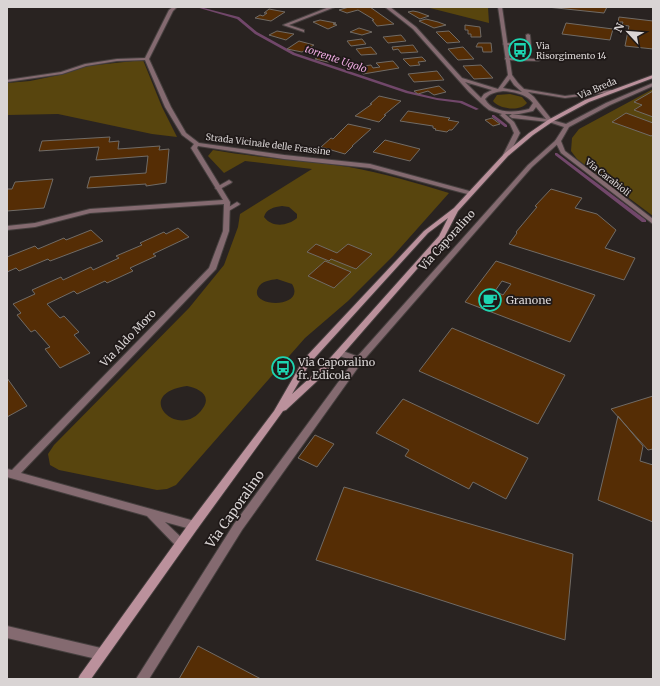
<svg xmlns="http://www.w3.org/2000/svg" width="660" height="686" font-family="Merriweather,serif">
<rect width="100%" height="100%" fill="#292321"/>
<path fill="#58450e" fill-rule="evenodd" d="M426,7H488L489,23Z
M143,60L162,107L177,137L152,134L58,114L7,115V83L30,81L64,74L87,66Z
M653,89V216L577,159L571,151L572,138L579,129Z
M510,94L522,97L527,103C520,112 499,109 493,101L497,95Z
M213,150C258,158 304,160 349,167C383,173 416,183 449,193L393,256L348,301L305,338L176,485L167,489L157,490L59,470L50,465L48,454L54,445L189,308L224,265L238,227L240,214L312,169L245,161L224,173L208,156ZM282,206L289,207L297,214V218C288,226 272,228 264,217C266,209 274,207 282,206ZM277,279L292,284C307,309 248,308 258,288C261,281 271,280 277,279ZM187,386C198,388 212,395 203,408C180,443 130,394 187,386Z"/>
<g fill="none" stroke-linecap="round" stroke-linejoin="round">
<path fill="#71476a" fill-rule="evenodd" d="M196,7H200L239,17L257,32L295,53L408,91L437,98L462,101L479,109L476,110L460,103L437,100L406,93L293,55L255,34L237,19Z
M492,115H494L507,125V127H505L492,117Z
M555,153H557L646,220V222H642L555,155Z"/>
</g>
<path fill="#552d05" stroke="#706b66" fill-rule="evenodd" d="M349,7H370L394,24L377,26L372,20H374L373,19L358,10L347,13L339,10Z
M547,7H607L604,13Z
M269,9L285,12L271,21L255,18L260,15L263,16L267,13H264Z
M413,11L418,12L429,16L420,19L408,12Z
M619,17L653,21V49L625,46L629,26L622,25L623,22H618Z
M426,19L438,22L446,25L434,28L419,21Z
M320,20L336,23L333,24L337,25L328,29L313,22Z
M566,23L613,29L610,40L562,34Z
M465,25L480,27L481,37H471V34H468V30H465Z
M359,28L372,32L362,35L350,32Z
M277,31L294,34L286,40L269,35Z
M449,31L460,42L447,43L436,32Z
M401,35L406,41L388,43L383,37Z
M362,39L366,44L351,46L347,41Z
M299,41L314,45L302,52L287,49Z
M478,43H491L492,52H483L482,47H476Z
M413,45L418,52L401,53L398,49L393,50L392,47Z
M371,47L377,54L361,55L356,49Z
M463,47L474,59L458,60L448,49Z
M324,54L338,58L328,62L315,59Z
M422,57L426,61L418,62L420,65L410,66L403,59Z
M393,61L399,68L363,74L356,67L371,65L373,68L380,67L376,63Z
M481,65L493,78L474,79L463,66Z
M437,71L444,80L414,82L408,74Z
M439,86L446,92L434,95L428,91L418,94L414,91Z
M653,91V117L634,110L642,105L634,102Z
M379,96L401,101L384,115H386L379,122L355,116L372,104H370Z
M408,111L450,118L448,120L459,122L452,130H449L447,132L435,130L436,129L433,128V126L400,121Z
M626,113L653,123V135L651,136L612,122Z
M492,118L500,124L493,126L485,120Z
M348,124L371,129L352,146H353L345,154L321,147L331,138L333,139Z
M110,137L109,142L119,141L118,149L160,146L159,150L169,149L166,183L146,186V184L87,188L90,177L146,173L148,156L96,160L99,147L39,151L42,141Z
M385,140L420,149L410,161L373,152Z
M53,179L44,208L7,211V189H12L15,182Z
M551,189L582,198L575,208L597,214L616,230L605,248L635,258L624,280L509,244L517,233L516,232L537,207L535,206Z
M178,228L189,237L153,254L156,256L130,268L133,271L107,283L105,281L77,294L74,291L47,304L60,318L64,316L79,332L74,335L90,353L60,368L45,349L50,347L35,330L31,332L17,315L21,313L13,304L35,294L32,290L61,277L63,280L91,267L93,270L119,258L116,256L142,245L140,243L164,232L166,234Z
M91,230L103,241L50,261L48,259L19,271L16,268L7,272V257L35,246L38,249L64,238L66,240Z
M316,244L337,253L348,244L372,254L356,269L331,259L329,261L307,252Z
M325,261L351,272L334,288L308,276Z
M496,261L595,295L570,342L465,302ZM502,281L511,284L503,295L495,291Z
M452,328L565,375L538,424L419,371Z
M7,378L27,406L7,417Z
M653,396V449L648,450L611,409Z
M403,399L528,458L506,499L473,482L469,489L405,456L409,450L376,433Z
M618,416L643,446L640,461L653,465V522L598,500Z
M315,435L334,444L317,467L298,458Z
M344,487L573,554L565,640L316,560Z
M198,646L261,679H179Z"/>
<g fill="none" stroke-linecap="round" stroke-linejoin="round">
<g stroke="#453f3e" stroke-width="2">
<path id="lane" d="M528,34L530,35L531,46L505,45L503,44L505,43L527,44L526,35Z
M505,58L538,59L540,60L538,61L507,60L505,59Z
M556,140L561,141L532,167L362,362L242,530L149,679H136L234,524L356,358L528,165Z
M229,180L232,182L231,183L220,189H216L215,188Z
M237,202L240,204L239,205L227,212L224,210Z
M7,626L101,648L105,650L107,654L105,658L101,660L7,638Z"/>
</g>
<g stroke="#453f3e" stroke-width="2">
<path id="street" d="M173,7H177L173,11L149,59L171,107L186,133L199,143L284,155L370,164L473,192L474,193L471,195L370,168L284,159L198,146L197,148L230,202L229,231L216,269L21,473L198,522L199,525L198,528L194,530L165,522L184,540L185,543L184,546L180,548L176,546L147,516L7,477V469L12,470L209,268L223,231L224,204L90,213L35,227L7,230V226L35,223L90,209L223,200L191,148L194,144L182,135L165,107L145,60L117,61L86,66L62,74L7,82V80L61,72L85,64L117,59L145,58L169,10Z
M329,7H335L289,25L304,30V32L283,25Z
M385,7H390L416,27L462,78L498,89L508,75L498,7H502L512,75L518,83L524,89L565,96L611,90L613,91L611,92L565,98L528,92L534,97L552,120L566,124L606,103L653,83V86L610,105L569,127L561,141L565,151L653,219V224L561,153L555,141L564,127L549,122L512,118L509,116L512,114L546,119L536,107L533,111L519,114H505L514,122L520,133L509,155L504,156L503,155L514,133L510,124L500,115L502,114L489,110L484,106L469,92L413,29ZM510,79L514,85L522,92L503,88ZM465,82L492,90L484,94L481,98ZM503,91C515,92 526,94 533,103L529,109C515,113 493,114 485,99C490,93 496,92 503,91Z
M340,350L362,358L363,360L359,363L337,355L336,353Z"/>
</g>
<g stroke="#453f3e" stroke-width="2">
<path id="secondary" d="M653,75V78L589,102L552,122L533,135L508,156L458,211L444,238L329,370L286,410L283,411L198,528L91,679H78L80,675L190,522L274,411L304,359L424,231L454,208L504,154L529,133L548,120L585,100ZM448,218L439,236L323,366L292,394L310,363L428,233Z"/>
</g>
<use href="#lane" fill="#846a70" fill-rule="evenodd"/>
<use href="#street" fill="#846a70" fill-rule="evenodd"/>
<use href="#secondary" fill="#bb919c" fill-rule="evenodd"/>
</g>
<defs>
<g id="bus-ring" transform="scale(1.15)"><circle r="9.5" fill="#1f1918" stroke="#1dd5b1" stroke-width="1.5"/><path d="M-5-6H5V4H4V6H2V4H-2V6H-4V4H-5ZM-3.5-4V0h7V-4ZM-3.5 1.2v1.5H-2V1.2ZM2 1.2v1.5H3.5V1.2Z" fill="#1dd5b1"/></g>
<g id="cafe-ring" transform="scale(1.15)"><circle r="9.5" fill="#1f1918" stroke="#1dd5b1" stroke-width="1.5"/><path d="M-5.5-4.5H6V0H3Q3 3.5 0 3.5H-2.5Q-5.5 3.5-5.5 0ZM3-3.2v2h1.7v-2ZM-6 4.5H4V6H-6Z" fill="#1dd5b1"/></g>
</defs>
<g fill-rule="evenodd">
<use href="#bus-ring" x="520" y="50"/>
<use href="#cafe-ring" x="490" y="300"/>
<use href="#bus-ring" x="283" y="368"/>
</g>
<g text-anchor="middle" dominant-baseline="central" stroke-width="3.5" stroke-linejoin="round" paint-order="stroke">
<g font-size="9" fill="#d9d4d4" stroke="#1f1918" text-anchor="start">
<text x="536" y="45">Via<tspan x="536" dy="10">Risorgimento 14</tspan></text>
</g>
<g font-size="9" fill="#d9d4d4" stroke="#1f1918">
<text transform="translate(597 88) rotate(-23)">Via Breda</text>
<text transform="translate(268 144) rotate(7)">Strada Vicinale delle Frassine</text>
<text transform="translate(608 177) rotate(38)">Via Carabioli</text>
</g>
<g font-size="10" font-style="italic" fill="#eda9e0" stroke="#1f1918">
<text transform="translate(336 59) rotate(19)">torrente Ugolo</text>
</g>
<g font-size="11" fill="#d9d4d4" stroke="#1f1918">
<text transform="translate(447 240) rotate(-48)">Via Caporalino</text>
<text transform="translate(128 338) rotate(-46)">Via Aldo Moro</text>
</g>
<g font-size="11" fill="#d9d4d4" stroke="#1f1918" text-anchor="start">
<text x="506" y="300">Granone</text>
<text x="298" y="362">Via Caporalino<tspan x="298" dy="13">fr. Edicola</tspan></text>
</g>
<g font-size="13" fill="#d9d4d4" stroke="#1f1918">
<text transform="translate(235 509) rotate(-55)">Via Caporalino</text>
</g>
</g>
<rect width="660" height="686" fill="none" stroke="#d9d4d4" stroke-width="16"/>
<g transform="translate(628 32) rotate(296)" stroke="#1f1918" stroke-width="3" paint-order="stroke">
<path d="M0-3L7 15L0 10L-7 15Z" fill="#d9d4d4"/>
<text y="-6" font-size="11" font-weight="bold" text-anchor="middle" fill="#d9d4d4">N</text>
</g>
</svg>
